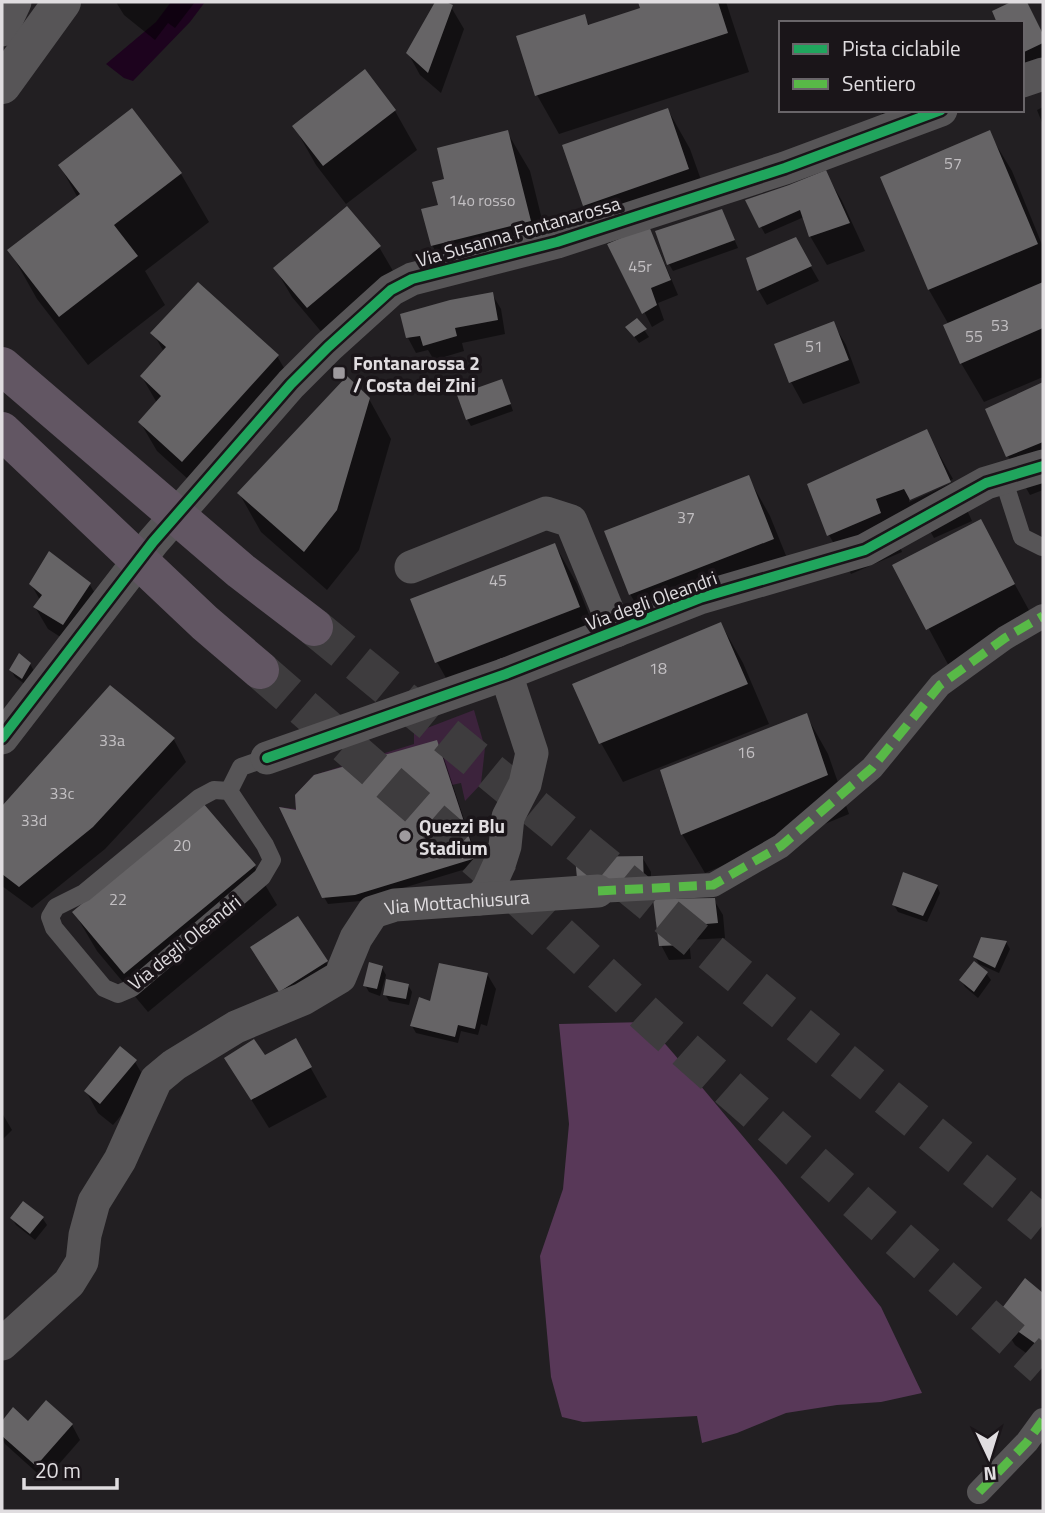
<svg xmlns="http://www.w3.org/2000/svg" width="1045" height="1513" font-family="'Titillium Web',sans-serif">
<rect width="100%" height="100%" fill="#221f22"/>
<path fill="#3c233c" d="M474,710L485,748L481,784L465,801L461,783L452,785L474,852L358,886L295,839L279,807L296,809L295,795L314,775L414,744V733Z"/>
<path fill="#583858" d="M646,1022L674,1054L777,1177L881,1307L922,1393L881,1402L837,1405L786,1413L737,1433L702,1443L697,1416L583,1422L562,1417L551,1377L540,1256L563,1189L569,1124L559,1024Z"/>
<path fill="#1d031e" d="M171,2H205L190,22L133,81L124,78L106,64L156,22Z"/>
<path fill="#0007" d="M116,2H195L175,28L168,23L155,40L124,15Z
M437,2H442L451,7L464,29L441,93L420,75L408,53Z
M640,2H726L749,72L559,134L537,95L584,17L590,26L642,9Z
M1015,2H1026L1043,34V71L1022,68V23L994,12Z
M1043,107V125L1037,110Z
M668,110L690,149L711,208L649,229L656,243L678,295L658,303L664,320L652,327L609,243L607,244L584,205Z
M880,110H936L894,135Z
M395,111L417,150L346,204L316,165L294,126Z
M507,132L530,171L552,260L455,284L432,245L446,180Z
M989,133L1012,171L1043,247V377L984,402L961,363L945,326L949,325L929,290L882,178Z
M60,166L181,174L209,222L145,271L165,305L88,365L37,299L10,251L78,198Z
M825,172L842,201L865,251L827,265L810,236L804,217L765,234L747,201Z
M725,218L738,248L673,271L669,264Z
M795,239L819,281L767,305L759,291L748,259Z
M379,247L396,276L324,335L292,297L275,268Z
M492,294L501,309L505,334L462,343L464,351L434,360L428,350L416,353L408,338Z
M637,320L649,337L639,343L627,327Z
M833,323L846,345L860,383L803,404L791,382Z
M153,333L277,356L294,385L199,489L157,451L140,422L157,403L142,377L164,352Z
M1043,384V490L1030,495L1008,456L988,410Z
M505,388L513,411L471,426L467,419Z
M369,399L391,439L359,550L327,590L261,532L239,493Z
M926,431L953,479L909,498V502L954,482L972,521L934,538L928,527L897,538L902,552L851,574L829,535L809,485Z
M748,477L770,516L795,578L653,633L630,594Z
M980,521L1036,623L950,668L895,566Z
M555,545L577,584L601,646L459,701L437,662Z
M50,554L90,585L103,607L76,647L48,629L35,607L40,600L31,584Z
M721,624L743,663L769,724L623,782L601,743L574,685Z
M30,664L34,671L26,685L15,677L11,670Z
M110,687L174,740L186,762L105,849L32,908L2,886V810Z
M806,715L828,754L849,814L705,873L682,834Z
M437,742L441,749L479,865L360,901L328,904L324,897L298,812Z
M642,857L651,872V901L588,903Z
M254,866L277,905L148,1012L97,951L74,912Z
M937,886L940,893L927,922L898,912L894,905Z
M655,900H714L723,915L725,938L689,940L691,959L669,960L661,945Z
M1006,942L1010,949L999,973L979,964L975,957Z
M253,948L326,962L335,977L289,1006Z
M382,968L386,975L380,996L369,992L365,985Z
M986,973L991,980L978,998L965,987L961,980Z
M487,974L496,989L487,1026L481,1024L478,1035L461,1031L458,1043L416,1033L412,1026L432,1002Z
M408,985L412,992L409,1005L389,1001L385,994Z
M295,1040L327,1097L269,1128L226,1059L264,1057Z
M135,1062L148,1084L113,1125L98,1113L86,1091Z
M2,1113L12,1130L2,1140Z
M12,1218L43,1219L47,1225L35,1240L16,1225Z
M1026,1281L1043,1296V1365L1015,1345L998,1317Z
M14,1410L28,1423L72,1425L80,1440L45,1480L5,1444L2,1438V1423Z"/>
<path fill="#666466" d="M435,2H446L453,5L428,73L406,53Z
M638,2H718L728,33L535,96L516,36L585,14L588,25L640,8Z
M1011,2H1027L1043,34V43L1022,53V23H997L992,11Z
M365,69L396,110L323,166L292,126Z
M132,108L182,173L114,225L138,256L59,317L7,250L80,194L58,165Z
M668,108L689,169L583,206L562,145Z
M508,130L531,221L431,246L421,209L438,205L432,182L444,179L437,148Z
M990,130L1038,244L928,290L880,177Z
M826,170L850,223L809,237L800,210L759,228L745,200L789,185Z
M347,206L381,246L307,308L273,268Z
M722,209L735,240L667,265L655,231Z
M649,226L671,280L651,288L657,305L642,314L607,244Z
M796,237L812,266L757,291L746,258Z
M198,282L279,355L182,462L138,422L161,396L140,376L166,347L150,333Z
M1043,282V328L960,364L943,325Z
M493,292L498,320L455,328L457,336L423,346L420,336L406,338L400,314L450,300Z
M637,318L647,329L634,337L625,327Z
M834,321L849,360L789,383L774,344Z
M347,376L370,398L337,510L304,552L237,493Z
M502,379L511,404L466,420L457,395Z
M1043,382V442L1006,457L985,409Z
M927,429L951,482L910,500L904,489L876,499L881,513L827,536L807,484Z
M749,475L774,539L629,595L604,531Z
M981,519L1015,584L926,630L892,565Z
M555,543L580,607L435,663L410,599Z
M49,551L91,583L63,625L33,607L42,595L29,584Z
M721,622L748,684L599,744L572,684Z
M19,653L31,663L22,679L9,670Z
M110,685L175,738L93,827L19,887L2,874V806Z
M807,713L828,775L681,835L660,770Z
M437,740L476,858L355,895L322,898L279,807L296,810L295,795L314,775Z
M203,803L256,865L124,974L72,912Z
M643,856L644,886L578,889L575,857Z
M903,872L938,885L923,916L892,905Z
M715,898L718,923L682,926L684,945L659,946L653,899Z
M298,916L328,961L279,992L250,947Z
M981,937L1007,941L995,968L973,957Z
M974,961L988,972L974,992L959,980Z
M369,962L383,966L377,989L363,986Z
M439,963L488,973L475,1029L458,1025L455,1037L410,1026L419,997L430,1001Z
M386,979L409,984L406,999L383,995Z
M296,1038L312,1067L251,1100L224,1058L254,1039L265,1055Z
M120,1046L137,1060L100,1104L84,1091Z
M23,1201L44,1217L30,1234L10,1218Z
M1025,1278L1043,1293V1349L996,1316Z
M46,1400L73,1424L36,1466L2,1436V1421L13,1407L28,1421Z"/>
<g fill="none" stroke-linecap="round" stroke-linejoin="round">
<path stroke="#3e3c3e" stroke-width="38" stroke-dasharray="38 19" stroke-linecap="butt" d="M314,627L1043,1225
M260,670L485,866L663,1030L1043,1367"/>
<path stroke="#575557" stroke-width="18" d="M1003,478L1022,537L1042,547
M214,790L229,791L265,845L272,860L262,877L132,988L118,994L104,988L54,928L50,917L56,907L84,893L199,798Z
M229,791L241,767L267,758"/>
<path stroke="#575557" stroke-width="24" d="M598,891L713,885L781,846L872,768L940,685L1005,638L1043,616
M979,1492L1027,1442L1043,1420"/>
<g stroke="#575557" stroke-width="33">
<path d="M2,30L15,2"/>
<path d="M1022,81L1043,74"/>
<path d="M411,567L546,513L571,521L616,631"/>
<path d="M2,738L153,542L291,384L328,347L391,290L412,279L557,242L785,168L941,110"/>
<path d="M267,758L506,674L700,598L865,550L986,483L1043,466"/>
<path d="M479,899L488,889L499,865L505,846L508,817L525,784L532,753L506,674"/>
<path id="s1" d="M2,1344L69,1283L82,1262L85,1235L94,1202L120,1160L156,1080L174,1065L236,1027L303,999L340,977L356,938L373,912L395,905L598,891"/>
</g>
<path stroke="#575557" stroke-width="38" d="M2,85L62,2"/>
<path stroke="#625663" stroke-width="38" d="M2,366L241,571L314,627
M2,431L205,623L260,670"/>
<path stroke="#58b947" stroke-width="9" stroke-dasharray="18 9" stroke-linecap="butt" d="M598,891L713,885L781,846L872,768L940,685L1005,638L1043,616
M979,1492L1027,1442L1043,1420"/>
<g stroke="#1a1519" stroke-width="15">
<path id="cycleway" d="M2,738L153,542L291,384L328,347L391,290L412,279L557,242L785,168L941,110
M267,758L506,674L700,598L865,550L986,483L1043,466"/>
</g>
<use href="#cycleway" stroke="#20a55d" stroke-width="10"/>
</g>
<g fill="#9e9a9e" stroke="#1a1519" stroke-width="2.5">
<rect x="332" y="366" width="14" height="14" rx="3.5"/>
<circle cx="405" cy="836" r="7"/>
</g>
<g text-anchor="middle" dominant-baseline="central" stroke-width="7" stroke-linejoin="round" paint-order="stroke">
<g font-size="16" fill="#c2bfc2">
<text x="953" y="163">57</text>
<text x="482" y="200">14o rosso</text>
<text x="640" y="266">45r</text>
<text x="1000" y="325">53</text>
<text x="974" y="336">55</text>
<text x="814" y="346">51</text>
<text x="686" y="517">37</text>
<text x="498" y="580">45</text>
<text x="658" y="668">18</text>
<text x="112" y="740">33a</text>
<text x="746" y="752">16</text>
<text x="62" y="793">33c</text>
<text x="34" y="820">33d</text>
<text x="182" y="845">20</text>
<text x="118" y="899">22</text>
</g>
<g font-size="19" fill="#e0dde0" stroke="#1a1519">
<text transform="translate(518 231) rotate(-16)">Via Susanna Fontanarossa</text>
<text transform="translate(651 600) rotate(-20)">Via degli Oleandri</text>
<text stroke="none"><textPath href="#s1" startOffset="684">Via Mottachiusura</textPath></text>
<text transform="translate(184 942) rotate(-39)">Via degli Oleandri</text>
</g>
<g font-size="19" font-weight="bold" fill="#e0dde0" stroke="#1a1519" text-anchor="start">
<text x="353" y="362">Fontanarossa 2<tspan x="353" dy="22">/ Costa dei Zini</tspan></text>
<text x="419" y="825">Quezzi Blu<tspan x="419" dy="22">Stadium</tspan></text>
</g>
</g>
<rect width="1045" height="1513" fill="none" stroke="#e0dde0" stroke-width="7"/>
<rect x="779" y="21" width="245" height="91" fill="#1a1519" stroke="#696569" stroke-width="2"/>
<rect x="793" y="44" width="35" height="10" fill="#20a55d" stroke="#696569" stroke-width="2"/>
<text x="842" y="56" font-size="21" fill="#e0dde0">Pista ciclabile</text>
<rect x="793" y="79" width="35" height="10" fill="#58b947" stroke="#696569" stroke-width="2"/>
<text x="842" y="91" font-size="21" fill="#e0dde0">Sentiero</text>
<g transform="translate(989 1457) rotate(176)" stroke="#1a1519" stroke-width="5" paint-order="stroke">
<path d="M0-5L12 26L0 18L-12 26Z" fill="#e0dde0"/>
<text y="-10" font-size="19" font-weight="bold" text-anchor="middle" fill="#e0dde0">N</text>
</g>
<path d="M24 1478v10h93v-10" fill="none" stroke="#e0dde0" stroke-width="3.5"/>
<text x="35" y="1478" font-size="21" fill="#e0dde0" stroke="#1a1519" stroke-width="5" paint-order="stroke">20 m</text>
</svg>
